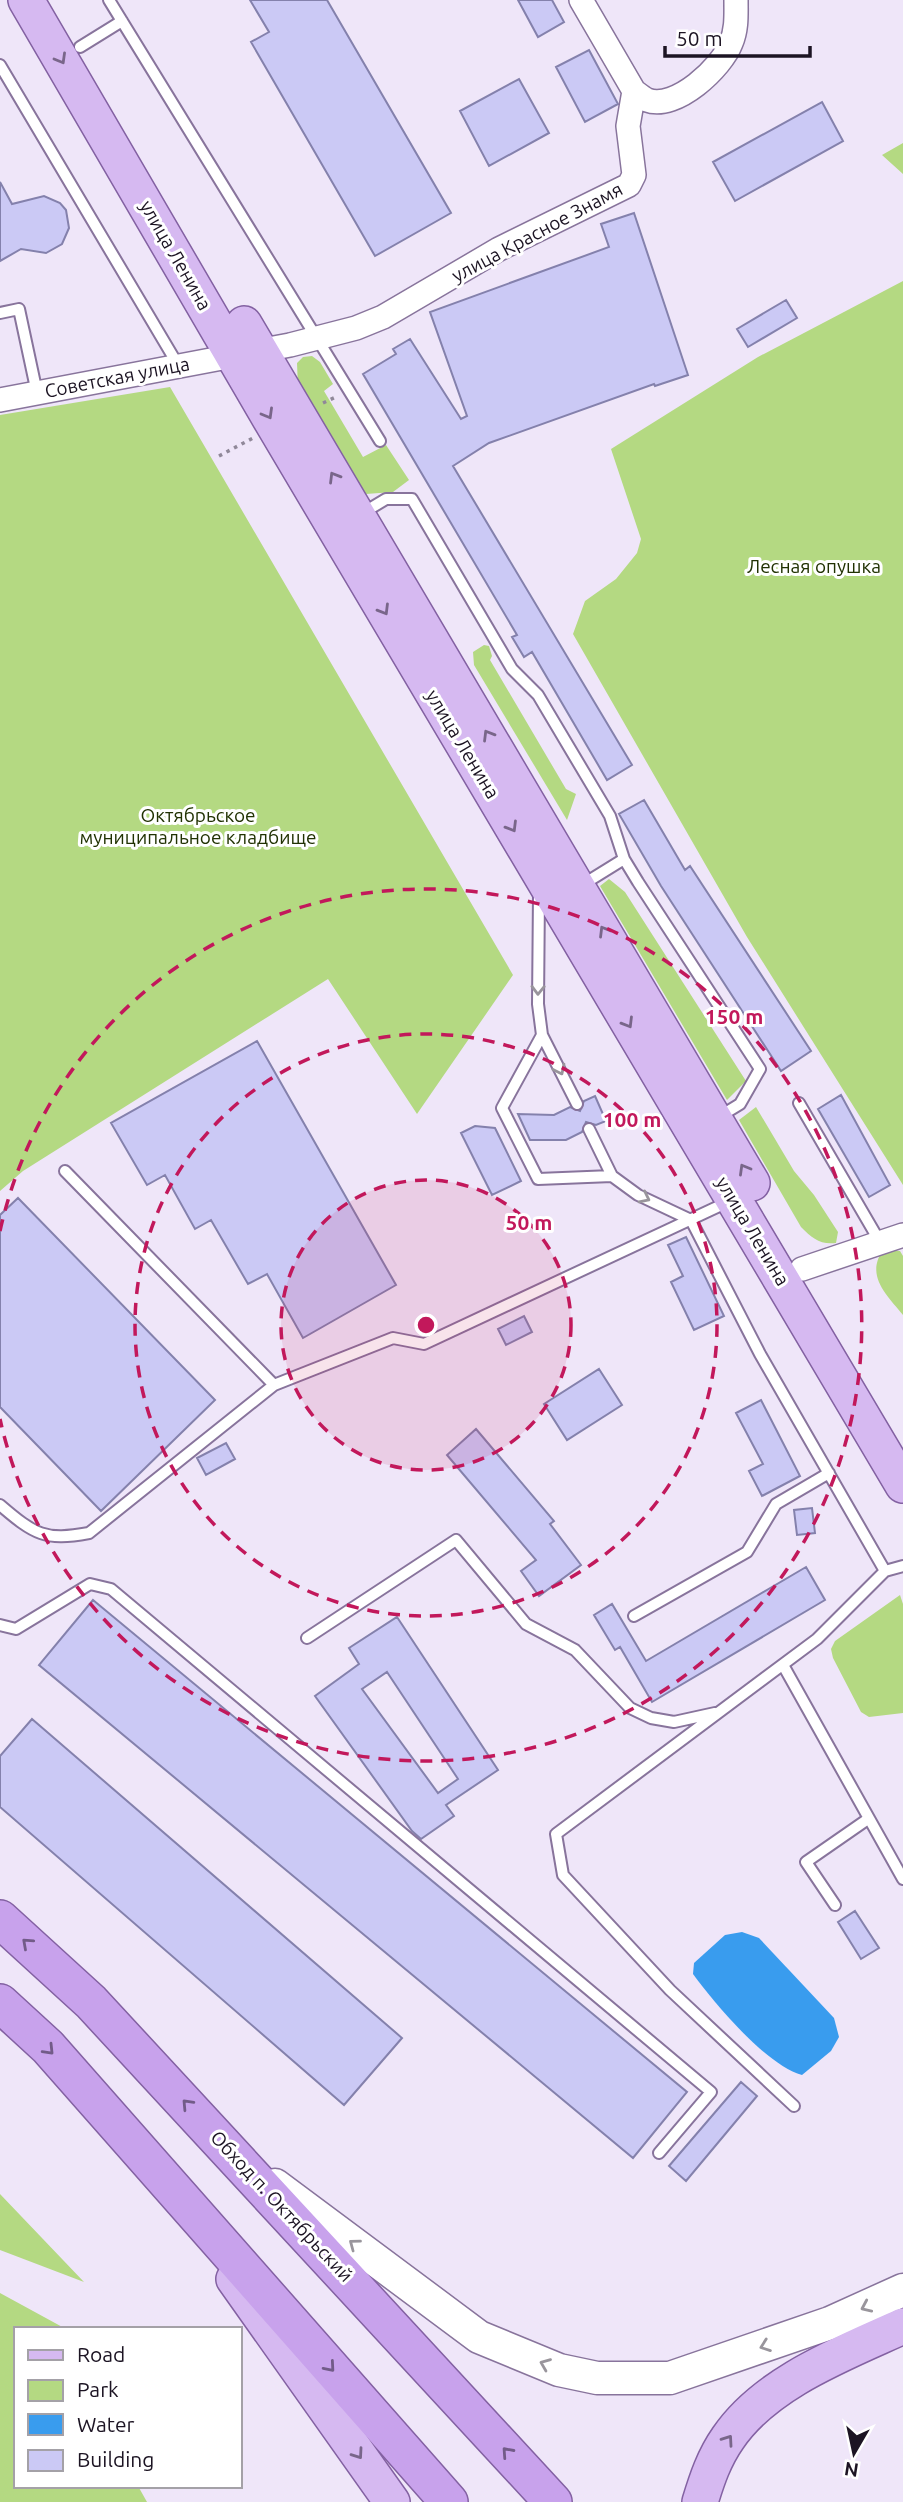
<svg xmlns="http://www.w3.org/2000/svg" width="903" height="2502" font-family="Ubuntu,sans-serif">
<rect width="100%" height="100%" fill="#efe6f9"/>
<path fill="#b4d982" d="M903,143V174L882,155Z
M903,281V1185L747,937L573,634L585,601L616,579L637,553L641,539L611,449L758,357Z
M312,356L320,362L333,384L324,391L363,457L386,445L409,480L393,492L366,494L357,485L298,388L297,363L303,357Z
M170,387L513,975L417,1114L328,979L23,1171L0,1191V415Z
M484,645L489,646L492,656L490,660L566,789L576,794L567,820L474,665L473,652Z
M609,879L625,892L746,1081L727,1100L600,886Z
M756,1107L794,1171L814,1195L838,1232L836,1243C820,1245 812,1238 801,1227L739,1120Z
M883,1250L900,1251L903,1256V1315C887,1295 865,1276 883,1250Z
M900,1595L903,1604V1713L869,1717L861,1712L833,1658L831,1649L835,1641Z
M0,2194L84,2282L0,2250Z
M0,2293L66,2329H16V2486H138L147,2502H0Z"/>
<path fill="#399cee" d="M742,1932L759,1938L834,2018L839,2037L831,2051L802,2075C766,2065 715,2004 693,1974L694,1963L725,1935Z"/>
<path fill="#cbc9f5" stroke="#8481ac" stroke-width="2" fill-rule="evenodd" d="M250,0H327L451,213L375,256L251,42L269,32Z
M518,0H552L564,22L538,37Z
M589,50L618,104L585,122L556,67Z
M519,79L549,133L489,166L460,111Z
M822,102L843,141L735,201L713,162Z
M0,182L12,204L44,196L60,203L66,210L69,228L62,244L46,253L21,249L0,261Z
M634,213L688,375L655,386L654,384L489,443L453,466L632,765L607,780L532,652L524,657L512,637L517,635L363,374L396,354L393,349L410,339L461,419L467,416L430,312L609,247L601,224Z
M786,300L797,318L748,347L737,329Z
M644,800L685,870L690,866L811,1051L781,1071L661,886L619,814Z
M257,1041L396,1285L303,1338L267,1274L248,1284L211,1220L195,1229L165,1175L147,1185L111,1123Z
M841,1095L890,1185L869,1197L818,1109Z
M595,1096L606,1121L596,1125L586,1122L582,1132L566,1140H530L518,1114L554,1115L570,1107L580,1111L584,1101Z
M475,1126L495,1128L521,1181L492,1195L461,1133Z
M18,1198L215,1400L101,1511L0,1407V1215Z
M686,1237L724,1316L694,1330L671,1282L683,1276L668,1245Z
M524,1316L532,1332L506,1345L498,1329Z
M599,1369L622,1405L567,1440L544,1404Z
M761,1400L800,1476L762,1496L749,1471L763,1464L736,1413Z
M476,1429L554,1521L550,1524L581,1565L539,1596L521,1571L536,1560L447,1455Z
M226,1443L235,1459L206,1475L197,1458Z
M812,1508L815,1533L797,1535L794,1510Z
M806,1567L825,1600L652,1702L620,1647L615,1650L594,1615L612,1604L646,1661Z
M93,1600L687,2092L633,2158L39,1665Z
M397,1617L498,1770L446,1805L454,1816L421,1839L412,1831L315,1696L359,1664L349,1648ZM387,1672L458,1779L438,1793L362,1689Z
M32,1719L402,2038L344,2105L0,1807V1756Z
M855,1911L879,1948L861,1959L838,1922Z
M741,2082L757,2096L686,2181L669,2166Z"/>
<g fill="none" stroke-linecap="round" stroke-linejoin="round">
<g stroke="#88749c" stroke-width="14">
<path id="service" d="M109,0L380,441
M80,47L122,21
M0,65L178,365
M0,313L19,309L37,393
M361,514L386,499H412L512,669L538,695L610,816L624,859L638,882L760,1069L740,1104L717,1118
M582,885L624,859
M539,894L538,1004L542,1035L577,1104
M542,1035L502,1108L538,1179L612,1176
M799,1103L880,1242
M589,1129L612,1176L638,1195L691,1220L760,1354L885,1571L903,1566
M65,1171L274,1385
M0,1505C35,1535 45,1541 89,1533L274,1385L393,1338L424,1344L730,1201
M634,1616L747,1552L776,1504L829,1473
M0,1625L16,1629L90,1584L111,1589L711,2092L659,2153
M307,1638L456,1540L526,1624L575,1650L630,1708L651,1718L674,1722L715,1713
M783,1665L903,1879
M835,1905L806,1862L868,1819
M794,2106L670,1990L563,1875L556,1834L817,1639L885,1571"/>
</g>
<g stroke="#88749c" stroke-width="26">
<path id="minor" d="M634,91C638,94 643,98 647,100C676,111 722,67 731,43C737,29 736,15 736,0
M0,400L290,345L356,328L383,317L499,249L629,185L634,175L628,126L634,91L581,0
M802,1269L903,1235"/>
</g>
<g stroke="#88749c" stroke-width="35">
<path id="secondary" d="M275,2185L479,2337L559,2370L597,2378H670L830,2323L903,2290"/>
</g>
<g stroke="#8361a2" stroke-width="38">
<path id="primary" d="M26,0L275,427L903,1485
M244,324L752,1183
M234,2279L392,2502
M700,2502C707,2479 714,2458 728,2438C766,2382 844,2353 903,2326"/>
</g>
<g stroke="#8361a2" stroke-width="40">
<path id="trunk" d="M0,1919L91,2002L553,2502
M0,2003L48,2047L449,2502"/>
</g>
<path stroke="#908899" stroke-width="3.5" stroke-dasharray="3.5 5" stroke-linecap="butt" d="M323,403L338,396
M219,456L253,438"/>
<use href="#service" stroke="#fff" stroke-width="10"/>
<use href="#minor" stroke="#fff" stroke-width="23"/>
<use href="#secondary" stroke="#fff" stroke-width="32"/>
<use href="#primary" stroke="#d6b9f1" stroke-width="35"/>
<use href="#trunk" stroke="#c8a2ec" stroke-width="37"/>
</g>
<defs><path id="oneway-chevron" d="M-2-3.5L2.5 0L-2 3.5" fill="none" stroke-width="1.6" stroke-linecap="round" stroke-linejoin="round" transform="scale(1.75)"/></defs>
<g stroke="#79668a">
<use href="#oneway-chevron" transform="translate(61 59) rotate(60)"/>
<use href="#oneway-chevron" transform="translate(268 414) rotate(60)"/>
<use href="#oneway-chevron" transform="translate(334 477) rotate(-121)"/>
<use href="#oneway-chevron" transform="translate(384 610) rotate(59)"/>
<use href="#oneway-chevron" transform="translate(488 735) rotate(-121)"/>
<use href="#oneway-chevron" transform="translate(512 827) rotate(59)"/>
<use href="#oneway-chevron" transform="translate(604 931) rotate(-121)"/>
<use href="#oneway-chevron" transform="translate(628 1023) rotate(59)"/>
<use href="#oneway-chevron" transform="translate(744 1169) rotate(-120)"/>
<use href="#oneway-chevron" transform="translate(728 2440) rotate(-55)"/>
<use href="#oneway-chevron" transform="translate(358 2454) rotate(55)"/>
</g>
<g stroke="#99959c">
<use href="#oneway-chevron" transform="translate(538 990) rotate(91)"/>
<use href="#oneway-chevron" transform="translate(560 1070) rotate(64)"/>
<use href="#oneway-chevron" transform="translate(645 1198) rotate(26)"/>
<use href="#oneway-chevron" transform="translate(354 2244) rotate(-143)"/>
<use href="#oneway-chevron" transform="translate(866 2307) rotate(156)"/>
<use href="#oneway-chevron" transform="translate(765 2346) rotate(160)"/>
<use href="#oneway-chevron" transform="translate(545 2364) rotate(-158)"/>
</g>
<g stroke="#725b88">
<use href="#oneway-chevron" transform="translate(27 1943) rotate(-138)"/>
<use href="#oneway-chevron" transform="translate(49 2050) rotate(46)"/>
<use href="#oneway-chevron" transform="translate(187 2104) rotate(-133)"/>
<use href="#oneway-chevron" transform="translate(330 2367) rotate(49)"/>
<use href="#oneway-chevron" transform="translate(507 2452) rotate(-132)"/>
</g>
<circle cx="426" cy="1325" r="145" fill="#c2185b" fill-opacity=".12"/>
<g fill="none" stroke="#c2185b" stroke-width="3.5" stroke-dasharray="12 9">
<circle cx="426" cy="1325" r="145"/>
<circle cx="426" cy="1325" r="291"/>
<path d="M0 1231A436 436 0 1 1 0 1419"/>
</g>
<g text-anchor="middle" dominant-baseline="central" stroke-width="6" stroke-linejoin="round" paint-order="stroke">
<g font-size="19" fill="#1c1423" stroke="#fff">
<text transform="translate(537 232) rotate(-28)">улица Красное Знамя</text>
<text transform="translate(176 255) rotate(60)">улица Ленина</text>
<text transform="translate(117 377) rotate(-11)">Советская улица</text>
<text transform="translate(463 744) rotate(59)">улица Ленина</text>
<text transform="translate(753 1231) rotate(59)">улица Ленина</text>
<text transform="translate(282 2206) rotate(47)">Обход п. Октябрьский</text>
</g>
<g font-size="19" fill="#213203" stroke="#fff">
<text x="814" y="566">Лесная опушка</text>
<text x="198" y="815">Октябрьское<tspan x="198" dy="22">муниципальное кладбище</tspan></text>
</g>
</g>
<circle cx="426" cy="1325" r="10" fill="#c2185b" stroke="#fff" stroke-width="3.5"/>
<g font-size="21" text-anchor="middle" font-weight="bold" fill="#c2185b" stroke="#fff" stroke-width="6" stroke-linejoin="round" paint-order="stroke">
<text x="734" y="1024">150 m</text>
<text x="632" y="1127">100 m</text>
<text x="529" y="1230">50 m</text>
</g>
<rect x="14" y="2327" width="228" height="161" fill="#ffffff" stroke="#a4a1a7" stroke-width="2"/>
<rect x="28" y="2350" width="35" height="10" fill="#d6b9f1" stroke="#a4a1a7" stroke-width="2"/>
<text x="77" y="2362" font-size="21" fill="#1c1423">Road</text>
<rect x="28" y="2380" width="35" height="21" fill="#b4d982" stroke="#a4a1a7" stroke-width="2"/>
<text x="77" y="2397" font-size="21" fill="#1c1423">Park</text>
<rect x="28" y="2414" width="35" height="21" fill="#399cee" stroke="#a4a1a7" stroke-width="2"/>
<text x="77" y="2432" font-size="21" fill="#1c1423">Water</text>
<rect x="28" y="2450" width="35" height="21" fill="#cbc9f5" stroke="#a4a1a7" stroke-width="2"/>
<text x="77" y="2467" font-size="21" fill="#1c1423">Building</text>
<g transform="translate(854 2453) rotate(189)" stroke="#ffffff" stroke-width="5" paint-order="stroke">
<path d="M0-5L12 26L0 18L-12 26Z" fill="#1c1423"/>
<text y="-10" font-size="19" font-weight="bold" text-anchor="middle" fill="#1c1423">N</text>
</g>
<path d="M665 46v10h145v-10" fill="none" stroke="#1c1423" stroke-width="3.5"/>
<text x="676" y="46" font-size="21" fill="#1c1423" stroke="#ffffff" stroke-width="5" paint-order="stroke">50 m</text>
</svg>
